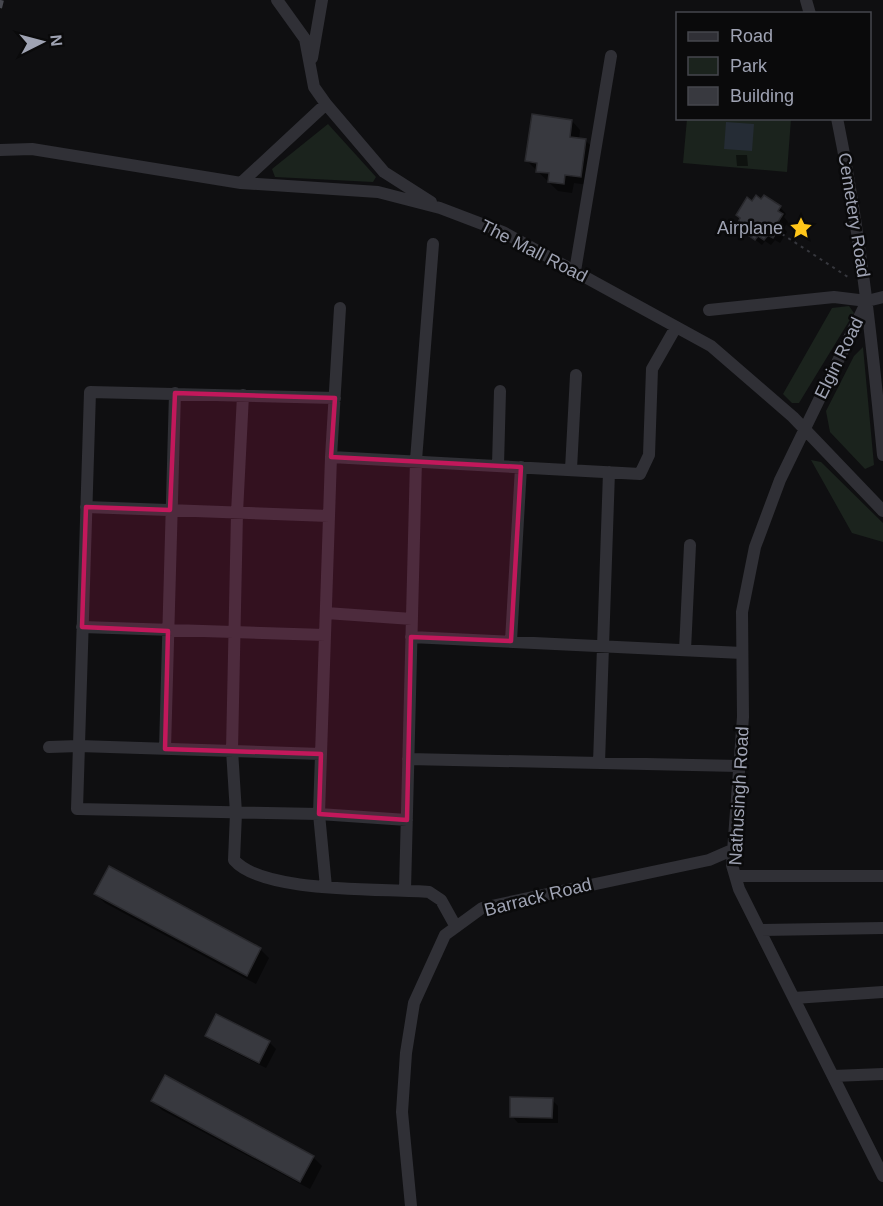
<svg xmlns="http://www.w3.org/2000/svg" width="883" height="1206" font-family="Helvetica,sans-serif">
<rect width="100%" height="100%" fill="#0f0f11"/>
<path fill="#1b231d" d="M687,119H791L787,172L683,163Z
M328,124L376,177L373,182L275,177L272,169Z
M849,306L854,313L799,403H792L783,394L832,308Z
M863,347L874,465L865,469L830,432L826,411L854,356Z
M811,460L821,462L883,523V542L852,533Z"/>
<path fill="#252c35" d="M726,122L754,124L752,151L724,149Z"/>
<path fill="#0007" d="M572,121L580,130L579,140L586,141L595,150L589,185L574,183L572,193L558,191L527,161Z
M736,155H747L748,166H737Z
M753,203L780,207L786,214L784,217L788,222L784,228L787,232L780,243L775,240L771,245L765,241L762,245L743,230Z
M110,868L261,950L269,958L256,984L105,903L96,894Z
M207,1035L269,1042L276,1049L266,1068L214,1042Z
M552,1100L558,1106V1123H518L512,1116Z
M153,1101L313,1157L322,1166L310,1189L162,1110Z"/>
<path fill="#38393f" stroke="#29292d" stroke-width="1.5" d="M532,114L572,120L570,137L586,139L581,177L565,175L564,184L548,182L549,173L536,172L537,163L525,161Z
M756,195L761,199L764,195L781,206L778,211L783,214L778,222L782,224L773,238L768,235L764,240L758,236L755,240L741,230L743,227L738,223L740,218L736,215L747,197L752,201Z
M109,866L261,948L247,976L94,894Z
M216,1014L270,1041L259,1063L205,1036Z
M165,1075L314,1156L300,1182L151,1101Z
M510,1097L553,1098L552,1118L510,1117Z"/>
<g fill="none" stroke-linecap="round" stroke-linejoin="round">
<path stroke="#36373d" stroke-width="2" stroke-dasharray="3 4.5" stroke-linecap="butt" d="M782,234L851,279"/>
<path stroke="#303036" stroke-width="12" d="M277,0L305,39L314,87L326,104L384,172L431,202
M806,0L810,14
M312,58L322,0
M837,118C860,230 872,342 883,455
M0,150L32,149L241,183L378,192L440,208L503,232L711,346L793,417L883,511
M241,183L326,104
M575,271L611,56
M867,301L780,480L755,547L742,612L743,717L732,865L739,889L883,1176
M709,310L834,297L867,301L883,297
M243,395L237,513L232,750L236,813L234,860C263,894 383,888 429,892L441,900L456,927
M335,398L90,392L77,809L319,814L407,820
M331,457L640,474L649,455L652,369L676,327
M498,465L500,391
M571,469L576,375
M86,507L329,516
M326,613L412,619
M82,627L325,635
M411,637L742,653
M511,641L521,467
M685,650L690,545
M49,747L79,746L321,754
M165,749L175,393
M408,759L739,766
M599,763L609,472
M736,876H883
M326,887L319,814L331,457L340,308
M405,890L416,460L433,244
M760,930L883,928
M794,998L883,992
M833,1076L883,1074
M411,1206L402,1112L406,1053L414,1003L445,935L482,908L709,860L732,850"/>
<path stroke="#47484f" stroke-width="4" stroke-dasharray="8 6" stroke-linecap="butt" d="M0,8L2,0"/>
</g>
<path fill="#c2185b" fill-opacity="0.2" stroke="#c2185b" stroke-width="4.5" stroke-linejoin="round" d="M175,393L335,398L331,457L521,467L511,641L411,637L407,820L319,814L321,754L165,749L168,631L82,627L86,507L170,510Z"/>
<defs>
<g id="sight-bare" transform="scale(1.8)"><path d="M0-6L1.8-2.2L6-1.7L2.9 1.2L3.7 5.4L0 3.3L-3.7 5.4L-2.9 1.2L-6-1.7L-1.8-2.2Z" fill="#ffc619" stroke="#0a0a0b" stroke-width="2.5" paint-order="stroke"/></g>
</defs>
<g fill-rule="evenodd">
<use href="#sight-bare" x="801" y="228"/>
</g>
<g text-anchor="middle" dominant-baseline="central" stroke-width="5" stroke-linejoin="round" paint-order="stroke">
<g font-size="18" fill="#9fa3b3" stroke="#0a0a0b">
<text transform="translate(854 215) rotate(81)">Cemetery Road</text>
<text transform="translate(534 251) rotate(27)">The Mall Road</text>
<text transform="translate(839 358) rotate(-64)">Elgin Road</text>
<text transform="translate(739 796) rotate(-87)">Nathusingh Road</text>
<text transform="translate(538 897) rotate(-14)">Barrack Road</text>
</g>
<g font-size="18" fill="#9fa3b3" stroke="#0a0a0b" text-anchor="end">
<text x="783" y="228">Airplane</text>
</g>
</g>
<rect x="676" y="12" width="195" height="108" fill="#0a0a0b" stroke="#46474e" stroke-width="1.5"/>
<rect x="688" y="32" width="30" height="9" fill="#303036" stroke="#46474e" stroke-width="1.5"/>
<text x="730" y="42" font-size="18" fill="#9fa3b3">Road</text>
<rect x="688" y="57" width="30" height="18" fill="#1b231d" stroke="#46474e" stroke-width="1.5"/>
<text x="730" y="72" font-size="18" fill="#9fa3b3">Park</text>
<rect x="688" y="87" width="30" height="18" fill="#38393f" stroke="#46474e" stroke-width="1.5"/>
<text x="730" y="102" font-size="18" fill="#9fa3b3">Building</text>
<g transform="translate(42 42) rotate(84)" stroke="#0a0a0b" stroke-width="4.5" paint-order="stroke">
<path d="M0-4.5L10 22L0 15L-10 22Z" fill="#9fa3b3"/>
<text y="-9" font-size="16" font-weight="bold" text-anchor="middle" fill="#9fa3b3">N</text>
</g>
</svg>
